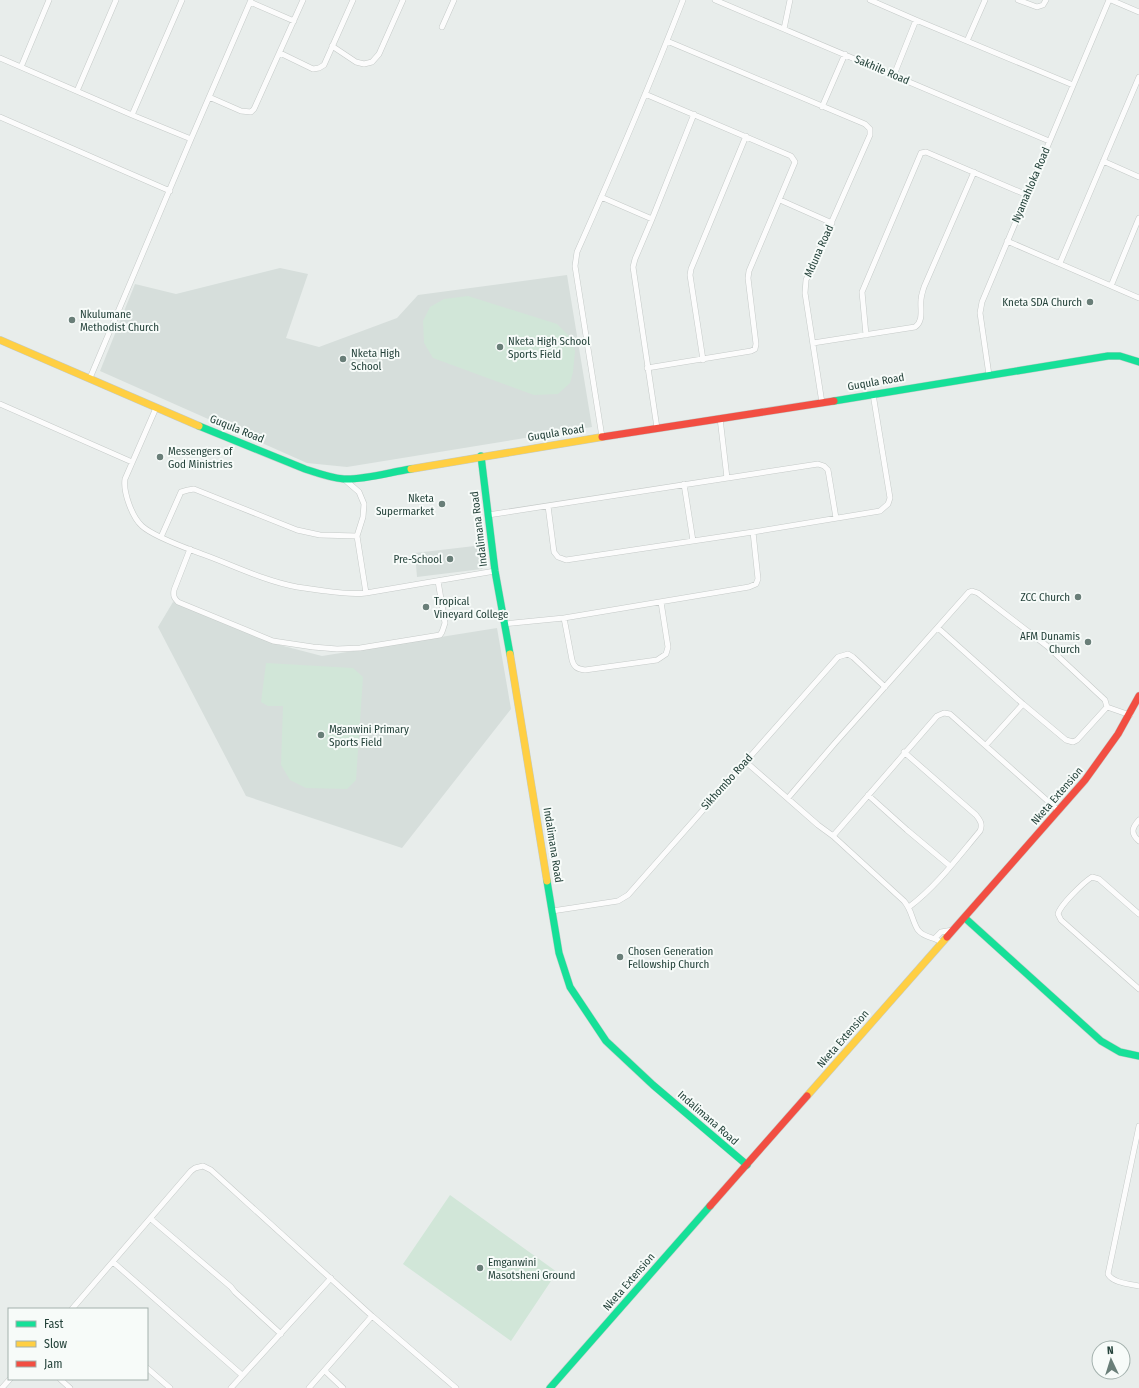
<svg xmlns="http://www.w3.org/2000/svg" width="1139" height="1388" font-family="'Fira Sans Condensed',sans-serif">
<rect width="100%" height="100%" fill="#e8edeb"/>
<path fill="#d6dedb" d="M280,268L308,274L286,338L319,347L397,318L418,295L567,275L592,427L347,467L307,463L100,371L135,284L176,294Z
M483,545L486,565L482,569L417,577L415,553Z
M173,602L272,643L322,656L497,628L511,709L402,848L246,796L158,627Z"/>
<path fill="#d1e6d8" d="M468,296L557,324L569,336L575,351L573,372L570,383L558,394L534,395L433,358L424,343L423,321L430,307L444,299Z
M266,663L353,668L363,677L356,780L347,789L306,788L290,780L281,765L283,706H268L261,702Z
M450,1195L557,1272L511,1341L403,1264Z"/>
<g fill="none" stroke-linecap="round" stroke-linejoin="round">
<g stroke="#c5cac8" stroke-width="6">
<path id="street" d="M715,0L1049,141
M870,0L916,20L1073,85
M1018,0L1037,7L1043,5L1046,0
M1111,0L1139,12
M250,2L294,21
M442,27L454,0
M784,29L790,0
M667,41L865,124L870,129V135L806,280L805,293L822,403
M967,41L985,0
M332,46L356,62L364,64L372,62L379,54L403,0
M280,53L313,69L319,68L324,65L353,0
M0,58L132,115L191,139
M21,67L49,0
M894,75L916,20
M77,91L116,0
M645,94L791,156L795,162L749,271L748,278L756,344L755,349L751,351L647,368
M209,97L241,111L251,112L254,109L303,0
M822,107L845,54
M132,115L182,0
M0,117L170,191
M1103,161L1139,177
M601,197L652,219
M780,200L832,223
M1007,241L1139,298
M1060,263L1139,77
M1111,286L1139,218
M866,335L862,292L921,153L926,152L1027,195
M813,343L915,327C924,321 920,309 921,300C921,295 923,291 924,287L974,172
M703,360L690,275L691,269L746,136
M989,375L980,313L982,302L1109,0
M90,378L191,139L251,0
M0,404L132,462
M156,408L125,479C123,492 132,517 142,526C154,537 186,548 202,554C233,565 264,581 297,587C304,588 311,589 318,590C334,592 349,595 366,593L495,571
M720,418L727,478
M657,428L633,267L635,259L652,219L694,114
M602,437L575,266L577,252C614,169 650,85 683,0
M344,479L359,492L364,504L363,517L357,536L366,593
M684,484L693,541
M548,506L554,552L558,557L566,560L753,532L880,511L888,504L890,498L873,394
M488,515L818,464L824,466L828,470L836,518
M161,537L181,492L188,490L194,489L297,530L320,535L357,536
M190,549L174,590C173,596 174,598 178,602L273,641L313,647L337,649L360,648L440,635L442,632L445,623L438,581
M564,618L572,660C574,667 577,669 585,670L657,660L666,654L668,647L661,602
M504,624L564,618L749,587L756,584L758,579L753,532
M938,628L1023,704L1066,740L1073,742L1077,740L1107,707
M1107,707L1130,715
M986,745L1023,704
M904,752L976,815C980,820 983,824 980,831C958,857 937,886 909,907
M746,762L818,825L833,836L904,901C912,910 912,921 918,930C925,939 935,936 942,943
M868,795L907,830L950,866
M788,798L835,743L969,592L972,591L978,593L1047,646L1105,700L1107,707
M1139,820C1132,828 1130,833 1139,841
M833,836L937,716L944,713L950,714L1059,811
M552,911L618,901L628,895L838,657L848,654L853,657L885,687
M1139,914L1099,879L1092,877C1084,882 1060,905 1058,914L1061,920L1139,989
M935,938L941,932L953,930
M1139,1126L1108,1274C1113,1283 1129,1284 1139,1286
M151,1219L231,1287L235,1292L281,1334
M113,1262L242,1375
M72,1309L191,1171L195,1168L203,1166L211,1170L372,1316L456,1388
M147,1368L170,1388
M325,1371L343,1388
M60,1379L70,1388
M2,1388L10,1379
M231,1388L331,1278
M309,1388L372,1316"/>
</g>
<g stroke="#c3cbc8" stroke-width="8">
<path id="fast" d="M834,401L1108,356H1120L1139,362
M199,426L305,469C317,473 331,478 344,479C363,480 391,472 411,469
M481,456L495,571L510,654
M547,881L559,953L570,987L606,1041L653,1085L747,1165
M965,918L1101,1041L1120,1052L1139,1056
M550,1388L710,1206"/>
</g>
<g stroke="#c3cbc8" stroke-width="8">
<path id="slow" d="M0,340L199,426
M411,469L602,437
M510,654L547,881
M807,1096L947,937"/>
</g>
<g stroke="#c3cbc8" stroke-width="8">
<path id="jam" d="M602,437L834,401
M947,937L1085,780L1118,734L1139,696
M710,1206L807,1096"/>
</g>
<use href="#street" stroke="#fcfcfc" stroke-width="5"/>
<use href="#fast" stroke="#16e098" stroke-width="7"/>
<use href="#slow" stroke="#ffcf43" stroke-width="7"/>
<use href="#jam" stroke="#f24e42" stroke-width="7"/>
</g>
<g fill="#697e78" stroke="#f7fbf9" stroke-width="1.5">
<circle cx="1090" cy="302" r="4"/>
<circle cx="72" cy="320" r="4"/>
<circle cx="500" cy="347" r="4"/>
<circle cx="343" cy="359" r="4"/>
<circle cx="160" cy="457" r="4"/>
<circle cx="442" cy="504" r="4"/>
<circle cx="450" cy="559" r="4"/>
<circle cx="1078" cy="597" r="4"/>
<circle cx="426" cy="607" r="4"/>
<circle cx="1088" cy="642" r="4"/>
<circle cx="321" cy="735" r="4"/>
<circle cx="620" cy="957" r="4"/>
<circle cx="480" cy="1268" r="4"/>
</g>
<g text-anchor="middle" dominant-baseline="central" stroke-width="4" stroke-linejoin="round" paint-order="stroke">
<g font-size="11" fill="#24423a" stroke="#f7fbf9">
<text transform="translate(882 70) rotate(23)">Sakhile Road</text>
<text transform="translate(1031 185) rotate(-67)">Nyamahloka Road</text>
<text transform="translate(819 251) rotate(-66)">Mduna Road</text>
<text transform="translate(876 382) rotate(-10)">Guqula Road</text>
<text transform="translate(237 429) rotate(22)">Guqula Road</text>
<text transform="translate(556 433) rotate(-9)">Guqula Road</text>
<text transform="translate(479 529) rotate(-97)">Indalimana Road</text>
<text transform="translate(727 782) rotate(-48)">Sikhombo Road</text>
<text transform="translate(1057 796) rotate(-49)">Nketa Extension</text>
<text transform="translate(553 845) rotate(81)">Indalimana Road</text>
<text transform="translate(843 1039) rotate(-49)">Nketa Extension</text>
<text transform="translate(708 1118) rotate(41)">Indalimana Road</text>
<text transform="translate(629 1282) rotate(-49)">Nketa Extension</text>
</g>
<g font-size="11" fill="#24423a" stroke="#f7fbf9" text-anchor="start">
<text x="1082" y="302" text-anchor="end">Kneta SDA Church</text>
<text x="80" y="314">Nkulumane<tspan x="80" dy="13">Methodist Church</tspan></text>
<text x="508" y="341">Nketa High School<tspan x="508" dy="13">Sports Field</tspan></text>
<text x="351" y="353">Nketa High<tspan x="351" dy="13">School</tspan></text>
<text x="168" y="451">Messengers of<tspan x="168" dy="13">God Ministries</tspan></text>
<text x="434" y="498" text-anchor="end">Nketa<tspan x="434" dy="13">Supermarket</tspan></text>
<text x="442" y="559" text-anchor="end">Pre-School</text>
<text x="1070" y="597" text-anchor="end">ZCC Church</text>
<text x="434" y="601">Tropical<tspan x="434" dy="13">Vineyard College</tspan></text>
<text x="1080" y="636" text-anchor="end">AFM Dunamis<tspan x="1080" dy="13">Church</tspan></text>
<text x="329" y="729">Mganwini Primary<tspan x="329" dy="13">Sports Field</tspan></text>
<text x="628" y="951">Chosen Generation<tspan x="628" dy="13">Fellowship Church</tspan></text>
<text x="488" y="1262">Emganwini<tspan x="488" dy="13">Masotsheni Ground</tspan></text>
</g>
</g>
<rect x="8" y="1308" width="140" height="72" fill="#f7fbf9" stroke="#a3b1ad"/>
<rect x="16" y="1321" width="20" height="6" fill="#16e098" stroke="#a3b1ad"/>
<text x="44" y="1328" font-size="12" fill="#24423a">Fast</text>
<rect x="16" y="1341" width="20" height="6" fill="#ffcf43" stroke="#a3b1ad"/>
<text x="44" y="1348" font-size="12" fill="#24423a">Slow</text>
<rect x="16" y="1361" width="20" height="6" fill="#f24e42" stroke="#a3b1ad"/>
<text x="44" y="1368" font-size="12" fill="#24423a">Jam</text>
<g transform="translate(1111 1360) rotate(356)"><circle r="19" fill="#f7fbf9" stroke="#a3b1ad"/>
<path d="M0-3L7 15L0 10L-7 15Z" fill="#697e78"/>
<text y="-6" font-size="11" font-weight="bold" text-anchor="middle" fill="#24423a">N</text>
</g>
</svg>
